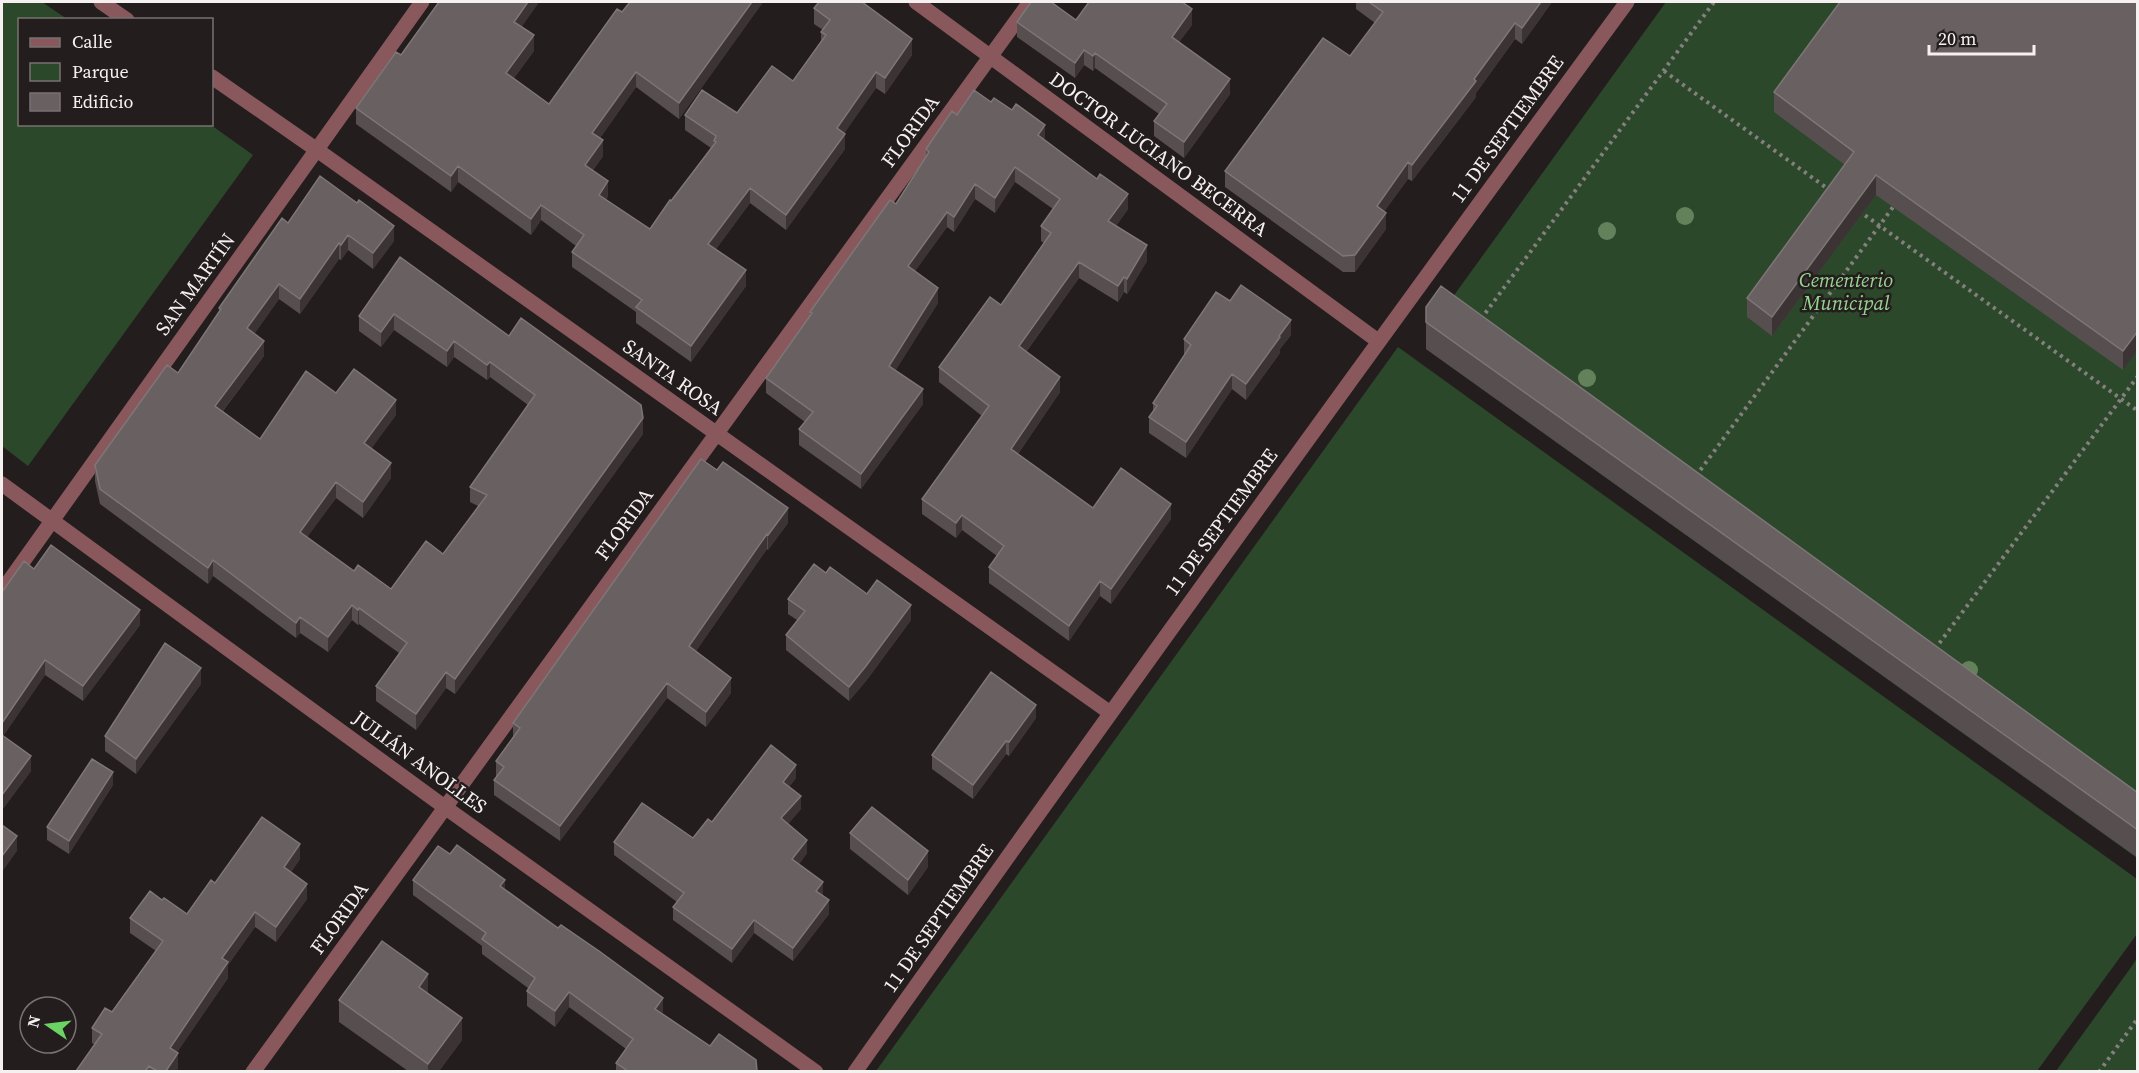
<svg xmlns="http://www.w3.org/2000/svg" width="2139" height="1073" font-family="'Source Serif 4',serif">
<rect width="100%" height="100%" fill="#241d1d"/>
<path fill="#2c482a" d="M2,2H42L67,19L20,20V124L211,125L253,155L28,466L2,446Z
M1666,2H2137V858L1426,349V334Z
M1398,347L2137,879V934L2037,1071H876Z
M2137,958V1071H2056L2132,966Z"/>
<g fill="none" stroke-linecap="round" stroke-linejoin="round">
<path stroke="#857f7f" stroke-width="4" stroke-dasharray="3 4.5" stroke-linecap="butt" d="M1664,71L1831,191
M1859,211L2138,411
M1481,319L1714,2
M1696,476L1896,203
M1935,649L2138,376
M2099,1072L2138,1018"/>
<path stroke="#89585c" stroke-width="15" d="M101,2L127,20
M916,2L1378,341
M212,77L317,150L1109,712
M2,484L446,808L816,1072
M2,591L422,2
M253,1072L1030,2
M855,1072C1109,713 1367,356 1627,2"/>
</g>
<g fill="#63825c">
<circle cx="1685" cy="216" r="9"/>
<circle cx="1607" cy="231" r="9"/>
<circle cx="1587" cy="378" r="9"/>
<circle cx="1969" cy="670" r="9"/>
</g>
<path fill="#574e4f" d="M439,2H539L521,27L534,51L514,78L549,104L622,12L763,2L679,119L636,87L600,138L603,156L593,170L608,196L606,200L650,229L711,148L685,130V115L737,113L793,81L821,41V32L823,30L814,24V8L912,55L885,94L876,88L844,133L845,149L786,230L750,203L716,249L746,286L691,362L636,323V312L572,267V252L576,246L541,220L531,235L458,182L451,192L356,124V108L401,55Z
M1356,2H1552L1522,44L1515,39L1476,93V97L1412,181L1408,179L1384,211L1386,229L1355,272H1343L1225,187V171L1350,56L1375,23L1356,9Z
M2138,2V350L2123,370L1876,195L1772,336L1747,317V298L1845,165L1774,112V92Z
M1076,20L1192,25L1179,42L1230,94L1184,158L1154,136V121L1159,114L1095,68L1093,71L1084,65L1075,78L1017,37V22Z
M957,115L1045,141L1128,209L1116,226L1147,261L1127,294L1124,292L1118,302L1079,278L1026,352L1060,392L1018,454L1093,508L1171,519L1111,604L1100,596L1069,641L989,583V567L997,556L962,530L956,538L922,514V499L982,416L939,382V367L1001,305L1044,243L1041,241V226L1053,209L1015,182L995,213L975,199L954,232L947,227L915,271L938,303L895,371L923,404L861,489L799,445V429L805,422L766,393V378L810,316V312L896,204L926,158V149Z
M288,223L394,241L373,269L348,250L341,260L339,259L300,314L279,299L254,334L264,356L223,411L260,439L336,393L396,415L371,448L391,478L363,518L336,498L307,537L354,571L391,589L443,554L478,506L470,502V487L528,405L490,377L487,380L454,357L447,367L394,330L381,347L359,331V316L400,257L643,434L455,694L446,688L416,730L376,701V686L399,653L359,624L358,625L352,620L328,652L300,633L296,638L213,576L208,584L100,504L95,481V465L178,373L219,312V308Z
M1230,301L1291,335L1280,349V353L1246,400L1232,389L1186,458L1149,433V417L1153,412V403L1184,355V339Z
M1426,307L2138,793V858L1426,349Z
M701,459L788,523L768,550L767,549L696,651L731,693L706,727L667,698L560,841L494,795V780L497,777L496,776V761L513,737V723Z
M34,569L140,625L83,701L45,675L3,736L31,771L2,810V592Z
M826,573L867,594L911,620L866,681L849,701L786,650V635L797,620L788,614V599Z
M201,684L136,774L105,751V736Z
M1036,718L1009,756L1006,754L973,799L932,769V755Z
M796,778L789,787L801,809L788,824L807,853L799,864L823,895L829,914L793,961L754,933L732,963L673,920V907L677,902L614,855V842L693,838L712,822Z
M113,785L69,854L47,840V827Z
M850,833L928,867L908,895L850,849Z
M300,859L291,872L307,899L276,942L255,927L228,965V978L177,1052L178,1068L176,1071H76L95,1045L92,1043V1028L112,1012L156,951L130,933V918L162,900L187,914L215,883Z
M413,880L505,890L663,1014L710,1046L757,1071H616V1063L626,1049L569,1007L555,1027L527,1006V991L528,988L482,954V946L413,895Z
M428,993L462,1040L439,1071H408L339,1022V1000Z"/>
<path fill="#3b3334" d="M528,2H539L514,38V22Z
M752,2H763L679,119V103Z
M1541,2H1552L1522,44V28Z
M1192,9V25L1172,52V37Z
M1515,23V39L1476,93V97L1412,181V165Z
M534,35V51L506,89V73Z
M912,39V55L885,94V78Z
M1084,50V65L1075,78V63Z
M1095,53V68L1093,71V56Z
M636,72V87L592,149V133Z
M876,72V88L837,144V128Z
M1230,79V94L1184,158V142Z
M1045,125V140L1038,135Z
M845,134V149L786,230V215Z
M603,140V156L585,180V165Z
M1408,162V179L1377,222V206Z
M458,166V182L451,192V176Z
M1015,167V182L995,213V198Z
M1876,175V195L1772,336V317Z
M608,181V196L599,210V195Z
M975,184V199L954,232V217Z
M750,188V203L708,260V244Z
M1128,194V209L1108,237V221Z
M541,205V220L531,235V219Z
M947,212V227L908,281V266Z
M1386,213V229L1355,272V255Z
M394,226V241L373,269V253Z
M348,235V250L341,260V245Z
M339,243V259L300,314V299Z
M1147,245V261L1127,294V279Z
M1079,262V278L1019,361V346Z
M746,270V286L691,362V346Z
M1124,277V292L1118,302V286Z
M279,284V299L247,344V328Z
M938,288V303L889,381V366Z
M394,314V330L381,347V332Z
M1291,320V335L1280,349V353L1246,400V384Z
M2138,331V350L2123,370V351Z
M264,341V356L215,421V406Z
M454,341V357L447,367V351Z
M490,362V377L487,380V365Z
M1232,374V389L1186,458V442Z
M1060,377V392L1011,464V449Z
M923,389V404L861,489V474Z
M396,400V415L364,459V443Z
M643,418V434L455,694V679Z
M391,463V478L363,518V502Z
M336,482V498L300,547V532Z
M1171,504V519L1111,604V589Z
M788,508V523L768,550V535Z
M962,515V530L956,538V523Z
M767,534V549L689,661V646Z
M213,560V576L208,584V568Z
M1100,581V596L1069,641V626Z
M352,605V620L328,652V637Z
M911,605V620L866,681L849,701V687Z
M359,608V624L358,625V610Z
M140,610V625L83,701V686Z
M300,617V633L296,638V623Z
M45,660V675L2,738V723Z
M201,668V684L136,774V759Z
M446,672V688L416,730V714Z
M731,678V693L706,727V712Z
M667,683V698L560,841V826Z
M1036,705V718L1009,756V742Z
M1006,741V754L973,799V785Z
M31,756V771L2,810V795Z
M796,765V778L783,795V782Z
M113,772V785L69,854V841Z
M801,796V809L781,832V818Z
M17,836V851L2,872V856Z
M807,840V853L792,873V859Z
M300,844V859L284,882V867Z
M928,851V867L908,895V880Z
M505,880V895L500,886Z
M823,882V896L816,891Z
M307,884V899L276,942V927Z
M829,900V914L793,961V948Z
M255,912V927L228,965V978L170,1063V1048L222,958Z
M754,920V933L732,963V949Z
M428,974V997L419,987Z
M569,992V1007L555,1027V1011Z
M663,998V1014L655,1009Z
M462,1018V1040L439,1071H428V1064Z
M178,1053V1068L176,1071H166Z"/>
<path fill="#686061" stroke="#7e7677" stroke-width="1.5" d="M439,2H528L514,22L534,35L506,73L549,104L617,9L622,12L630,2H752L679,103L636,72L592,133L603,140L585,165L608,181L599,195L650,229L670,200L671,201L716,142L714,141L716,136L685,115L702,90L737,113L772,66L793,81L826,35L821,32L830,20L814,8L819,2H862L912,39L885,78L876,72L837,128L845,134L786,215L750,188L708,244L746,270L691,346L636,307L642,300L572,252L584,235L541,205L531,219L458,166L451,176L356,108L396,52L401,55Z
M1031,2H1051L1076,20L1089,2H1182L1192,9L1172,37L1230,79L1184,142L1154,121L1167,104L1095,53L1093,56L1084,50L1075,63L1017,22Z
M1369,2H1541L1522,28L1515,23L1474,79L1476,81L1412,165L1408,162L1377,206L1386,213L1355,255L1343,256L1225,171L1323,38L1350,56L1383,12Z
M1840,2H2138V331L2123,351L1876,175L1772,317L1747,298L1854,152L1774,92Z
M974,90L991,102L994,98L1012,110L1016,104L1045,125L1038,135L1097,179L1100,174L1128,194L1108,221L1147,245L1127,279L1124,277L1118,286L1079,262L1019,346L1060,377L1011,449L1093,508L1121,468L1171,504L1111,589L1100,581L1069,626L989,567L1004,546L962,515L956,523L922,499L989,406L939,367L990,297L1001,305L1051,233L1041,226L1060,199L1015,167L995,198L975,184L954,217L947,212L908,266L938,288L889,366L923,389L861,474L799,429L813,412L766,378L812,313L810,312L890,200L896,204L929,152L926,149L952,111L957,115Z
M320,176L357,203L359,200L394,226L373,253L348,235L341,245L339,243L300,299L279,284L247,328L264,341L215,406L260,439L306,371L336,393L354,369L396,400L364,443L391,463L363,502L336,482L300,532L354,571L358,565L391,589L426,541L443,554L487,495L470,487L535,395L490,362L487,365L454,341L447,351L394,314L381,332L359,316L400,257L509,336L521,318L641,405L643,418L455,679L446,672L416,714L376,686L407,643L359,608L358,610L352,605L328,637L300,617L296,623L213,560L208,568L100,489L95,465L167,365L178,373L221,309L219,308L282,218L288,223Z
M1241,285L1291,320L1279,336L1280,337L1246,384L1232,374L1186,442L1149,417L1157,406L1153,403L1191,345L1184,339L1216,292L1230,301Z
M1441,286L2138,793V830L1426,322V307Z
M701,459L717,470L723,462L788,508L768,535L767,534L689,646L731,678L706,712L667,683L560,826L494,780L504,767L496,761L520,728L513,723Z
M51,545L140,610L83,686L45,660L2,723V592L24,561L34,569Z
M814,564L826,573L830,567L867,594L877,580L911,605L866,666L849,687L786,635L805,611L788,599Z
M165,643L201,668L136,759L105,736Z
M991,672L1036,705L1009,742L1006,741L973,785L932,755Z
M2,735L31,756L2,795Z
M771,745L796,765L783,782L801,796L781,818L807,840L792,859L823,882L816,891L829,900L793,948L754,920L732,949L673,907L684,893L614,842L642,803L693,838L708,819L712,822Z
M92,759L113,772L69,841L47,827Z
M872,807L928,851L908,880L850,833Z
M262,817L300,844L284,867L307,884L276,927L255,912L222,958L228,962L170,1048L178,1053L166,1071H157L149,1066L145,1071H76L102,1034L92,1028L105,1008L112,1012L163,941L130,918L150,891L162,900L164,898L187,914L211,880L215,883Z
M2,825L17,836L2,856Z
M457,845L505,880L500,886L558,928L561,925L599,951L663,998L655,1009L710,1046L719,1034L756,1060L757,1071H628L616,1063L633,1039L569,992L555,1011L527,991L535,978L482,939L486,933L413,880L438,846L450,854Z
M382,941L428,974L419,987L462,1018L428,1064L339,1000Z"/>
<g text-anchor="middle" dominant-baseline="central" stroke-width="5" stroke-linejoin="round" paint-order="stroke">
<g font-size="20" fill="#f6f1f1" stroke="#241d1d">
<text transform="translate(1507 129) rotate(-54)">11 DE SEPTIEMBRE</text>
<text transform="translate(910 131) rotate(-54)">FLORIDA</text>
<text transform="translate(1159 154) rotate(36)">DOCTOR LUCIANO BECERRA</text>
<text transform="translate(195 284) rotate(-54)">SAN MARTÍN</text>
<text transform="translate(673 377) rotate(35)">SANTA ROSA</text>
<text transform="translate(1221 522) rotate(-54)">11 DE SEPTIEMBRE</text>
<text transform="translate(624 524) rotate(-54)">FLORIDA</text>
<text transform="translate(420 762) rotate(36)">JULIÁN ANOLLES</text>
<text transform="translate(339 918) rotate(-54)">FLORIDA</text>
<text transform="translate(938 918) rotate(-55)">11 DE SEPTIEMBRE</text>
</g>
<g font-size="20" font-style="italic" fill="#96d490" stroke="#241d1d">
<text x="1846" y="280">Cementerio<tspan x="1846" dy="23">Municipal</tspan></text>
</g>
</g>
<rect width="2139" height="1073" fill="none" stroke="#f6f1f1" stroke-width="6"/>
<rect x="18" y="18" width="195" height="108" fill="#241d1d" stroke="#787272" stroke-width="1.5"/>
<rect x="30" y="38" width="30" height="9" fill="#89585c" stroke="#787272" stroke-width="1.5"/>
<text x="72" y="48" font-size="18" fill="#f6f1f1">Calle</text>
<rect x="30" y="63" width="30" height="18" fill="#2c482a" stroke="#787272" stroke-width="1.5"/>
<text x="72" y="78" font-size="18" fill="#f6f1f1">Parque</text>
<rect x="30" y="93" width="30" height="18" fill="#686061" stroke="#787272" stroke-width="1.5"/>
<text x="72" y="108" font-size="18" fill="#f6f1f1">Edificio</text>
<g transform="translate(48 1025) rotate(284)"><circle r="28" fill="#241d1d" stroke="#787272" stroke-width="1.5"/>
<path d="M0-4.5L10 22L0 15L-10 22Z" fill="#6bd363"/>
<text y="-9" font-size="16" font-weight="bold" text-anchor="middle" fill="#f6f1f1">N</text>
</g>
<path d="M1929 45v9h105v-9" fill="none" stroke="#f6f1f1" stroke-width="3"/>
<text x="1938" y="45" font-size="18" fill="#f6f1f1" stroke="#241d1d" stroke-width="4.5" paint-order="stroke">20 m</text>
</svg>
